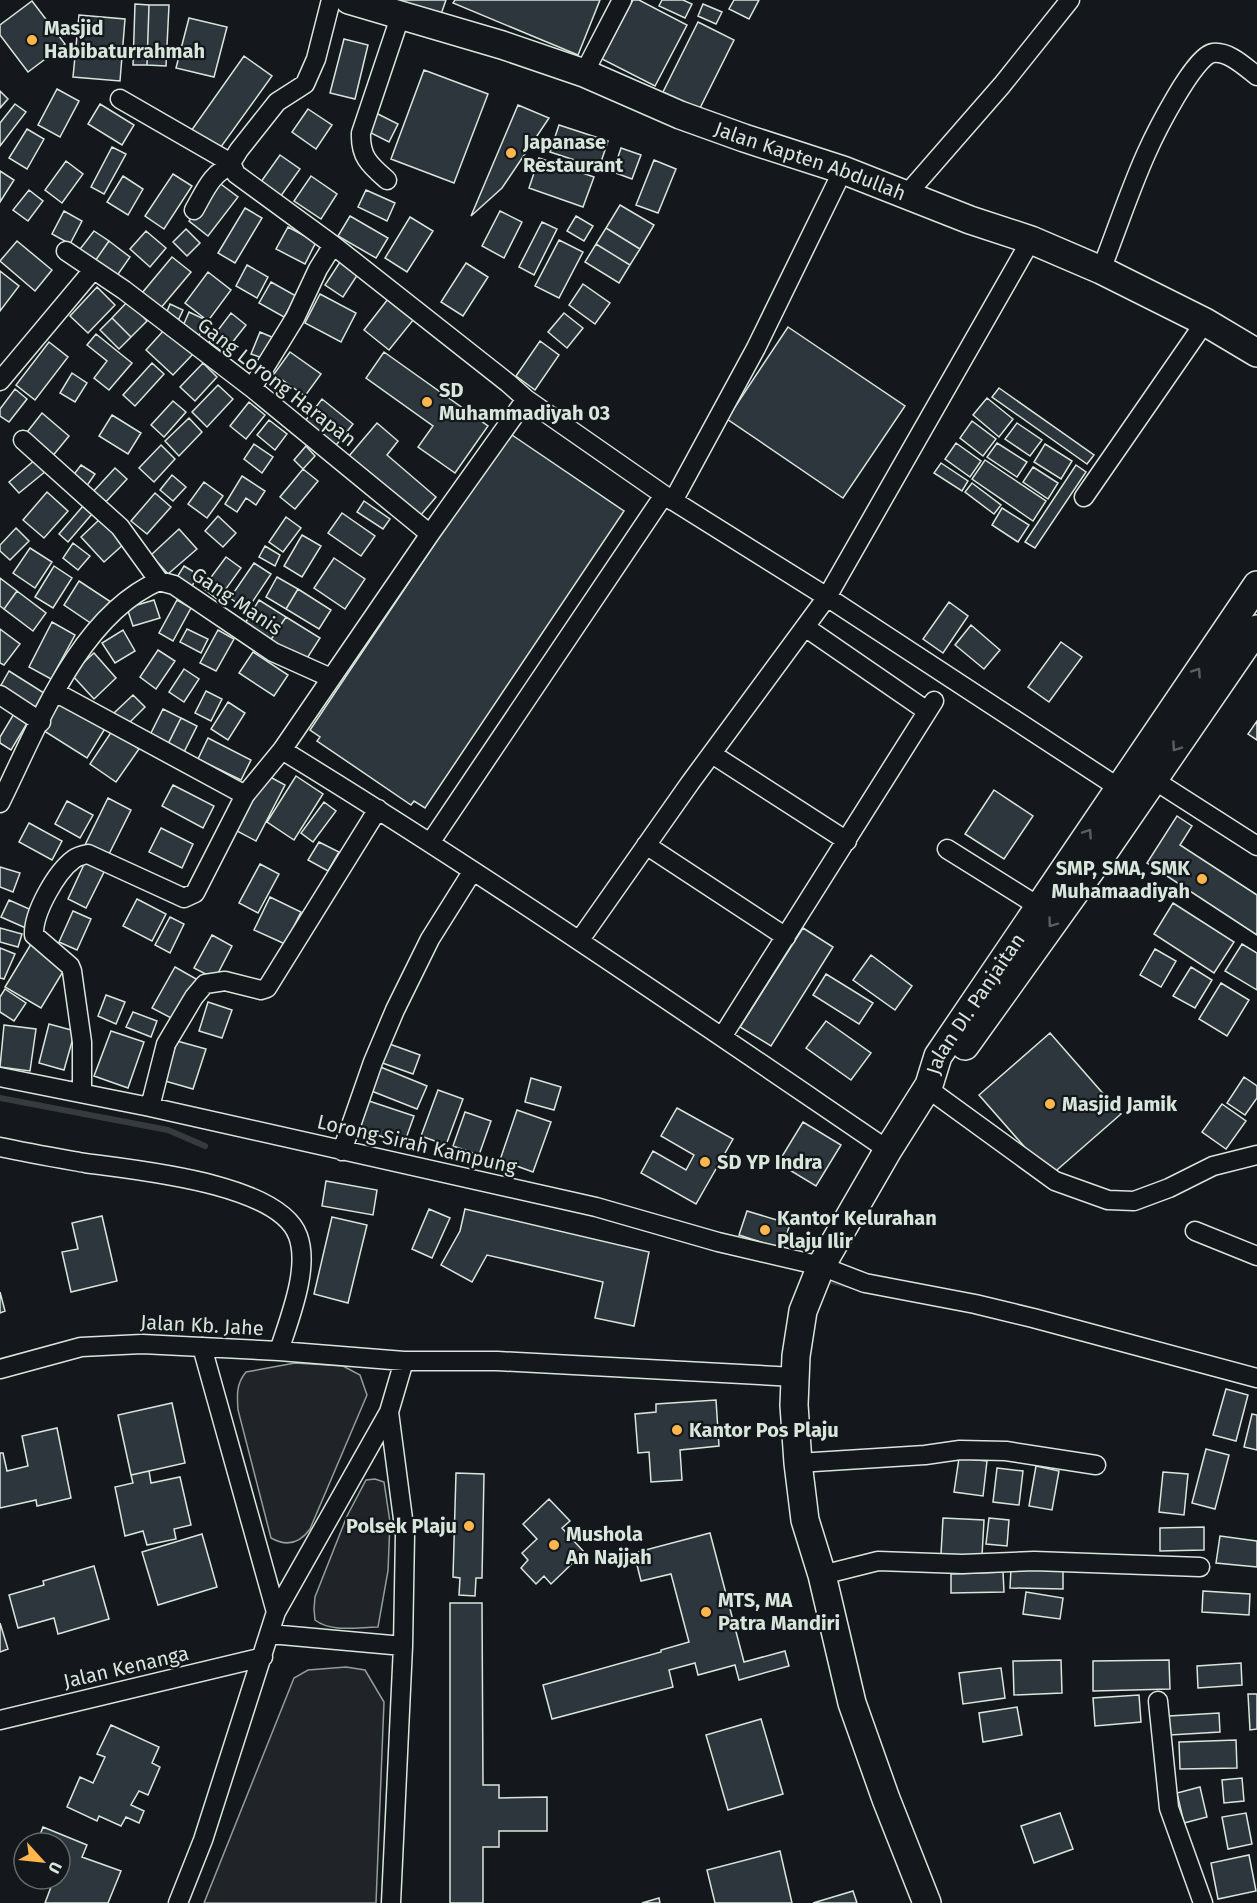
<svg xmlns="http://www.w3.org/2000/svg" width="1257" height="1903" font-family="'Fira Sans',sans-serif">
<rect width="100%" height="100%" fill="#14181c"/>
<path fill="#202428" stroke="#939e99" stroke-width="1.5" d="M295,1363L343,1366L360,1375L367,1395L310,1529C300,1543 287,1547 271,1538L238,1410C237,1395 236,1384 246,1372Z
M375,1479L384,1482L390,1522L388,1571L378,1627C358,1627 332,1633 315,1620L314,1609L315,1597L347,1516L366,1480Z
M346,1667L365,1670L384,1702L376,1903H204L294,1678L308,1670Z"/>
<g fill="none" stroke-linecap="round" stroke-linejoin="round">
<path stroke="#363b3e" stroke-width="6" d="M0,1098L168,1130L205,1146
M824,1279L852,1286"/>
</g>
<path fill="#2c363c" stroke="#d8e6dc" stroke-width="1.5" d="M383,0H446L439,20Z
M455,0H600L578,55L453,3Z
M633,0H639L687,25L655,86L602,59Z
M662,0H683L692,4L685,18L659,6Z
M734,0H759L749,19L729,9Z
M32,1L65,44L28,72L0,35V25Z
M135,4L149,5L147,65H133Z
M703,4L722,12L716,24L698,16Z
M149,5H169L166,66L147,65Z
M79,15L125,19L120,81L73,77Z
M189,18L227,27L214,77L176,68Z
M698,22L734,40L699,110L663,92Z
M344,39L368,45L355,99L330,93Z
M244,56L272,76L218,151L191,131Z
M424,70L488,94L454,183L391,159Z
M57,89L79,101L60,137L38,125Z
M0,91L8,99L0,108Z
M15,104L26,112L0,146V123Z
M100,104L134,125L122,145L88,124Z
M518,105L549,118L502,188L471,216Z
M308,109L332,125L316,149L292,132Z
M376,113L398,124L389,142L367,131Z
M559,125L608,141L599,168L550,152Z
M27,129L44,139L27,169L9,158Z
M112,147L126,154L104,194L91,187Z
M621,148L641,155L632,179L613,172Z
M280,155L300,169L278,200L258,186Z
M539,158L594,177L583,207L529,188Z
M654,160L676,169L658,213L636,205Z
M66,161L83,174L62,203L45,190Z
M0,171L14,180L0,202Z
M173,174L192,186L164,229L145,216Z
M123,176L143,189L128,215L107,202Z
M311,176L337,194L321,219L294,201Z
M218,182L238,197L208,236L189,221Z
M29,190L43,201L28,221L13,210Z
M366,190L395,203L387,221L358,207Z
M620,205L654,225L640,249L606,228Z
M245,208L262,218L235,263L218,253Z
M64,211L82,221L70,244L52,234Z
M500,211L522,222L504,258L482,246Z
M350,216L388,238L376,258L338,236Z
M576,216L593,226L584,241L567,231Z
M410,217L433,231L407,272L385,258Z
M542,222L557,229L534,275L519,267Z
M288,227L316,242L305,264L276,249Z
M606,228L640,249L630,265L596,244Z
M186,229L200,243L187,256L173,242Z
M94,231L109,241L93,264L77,253Z
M146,231L166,248L150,267L130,249Z
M559,240L583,252L559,298L535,286Z
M17,241L52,270L35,291L0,261Z
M109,241L130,257L114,280L93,264Z
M596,244L630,265L619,283L585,262Z
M172,257L191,272L160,309L142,293Z
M340,262L358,274L343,297L325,285Z
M466,263L488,277L463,316L441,302Z
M247,265L268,277L257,298L236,286Z
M0,271L19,286L0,311Z
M208,272L231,290L208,321L185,303Z
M271,282L296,296L284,317L259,303Z
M583,284L610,303L595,324L569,305Z
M97,287L115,305L88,333L70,316Z
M320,294L356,313L341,342L305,323Z
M388,299L414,319L389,350L364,330Z
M128,301L147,321L131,337L112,318Z
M170,304L183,310L176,325L164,319Z
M189,312L206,320L197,340L180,333Z
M231,313L246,325L224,353L209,342Z
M564,313L583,328L567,348L548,332Z
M112,318L131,337L119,349L100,330Z
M788,327L905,406L843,498L727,419Z
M165,329L193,354L173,375L146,350Z
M260,332L274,338L265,359L251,354Z
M96,334L132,363L109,390L94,378L107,361L87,345Z
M540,341L559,355L535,390L516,376Z
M49,342L68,357L35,400L16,385Z
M290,352L321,374L305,396L274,374Z
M384,352L488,426L455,473L418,447L433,426L366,378Z
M152,363L164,374L135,406L123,395Z
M203,363L217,377L195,401L180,387Z
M72,373L87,383L75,402L60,393Z
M218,385L233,399L207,427L192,412Z
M999,388L1094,455L1087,464L992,397Z
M15,389L27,399L9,422L0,416V409Z
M987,398L1013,419L999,437L973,415Z
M322,399L353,424L333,449L302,425Z
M173,401L186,412L164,437L151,425Z
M249,402L265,415L246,439L230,426Z
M42,413L69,436L51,458L24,436Z
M112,415L141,433L128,454L99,436Z
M189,418L202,432L179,456L165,441Z
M269,420L287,434L275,450L257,435Z
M972,421L996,439L983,456L960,438Z
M377,423L398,441L387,455L436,497L420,516L349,456Z
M1017,423L1042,440L1030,456L1005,439Z
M509,433L624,511L425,808L414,801L411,805L317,741L320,737L310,730Z
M956,443L981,461L970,477L945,459Z
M997,443L1027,462L1017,477L987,457Z
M254,444L273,457L262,473L244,459Z
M1045,444L1072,461L1061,479L1034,462Z
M161,445L175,459L154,482L139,468Z
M306,446L315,456L303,469L294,460Z
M36,459L46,471L19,493L9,482Z
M985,460L1046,501L1033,521L972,479Z
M941,463L968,481L962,491L934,473Z
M81,465L95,474L86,487L72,477Z
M1076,465L1086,472L1035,548L1025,542Z
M1033,467L1058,483L1048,499L1023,482Z
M115,468L127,479L102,506L90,495Z
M303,469L318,481L295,509L280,497Z
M172,475L186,487L173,501L160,490Z
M242,476L265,491L256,505L246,498L237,512L225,504Z
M204,482L223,496L207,518L188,504Z
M972,483L1001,505L994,514L965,492Z
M47,492L68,511L44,538L23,520Z
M155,493L171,507L147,534L131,521Z
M364,501L390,519L383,529L357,512Z
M83,506L92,514L68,542L59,534Z
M1002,508L1029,525L1018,542L992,525Z
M342,513L375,536L361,556L328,533Z
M218,516L236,533L223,547L205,531Z
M102,517L125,543L104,562L81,537Z
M286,517L301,528L283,552L269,542Z
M16,528L29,541L10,560L0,551V545Z
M179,529L197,549L168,574L151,555Z
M302,535L321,546L302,577L284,566Z
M73,543L90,556L78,570L63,558Z
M265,546L280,555L275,566L259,557Z
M30,548L52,562L35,588L13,573Z
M226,557L241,568L218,600L203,588Z
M334,558L365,579L345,609L314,588Z
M254,563L271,574L247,610L230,598Z
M54,566L72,578L53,608L35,597Z
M184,566L199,575L188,592L174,582Z
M277,577L298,589L286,609L266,597Z
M0,578L17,591L4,609L0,606Z
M79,581L111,602L95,626L64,605Z
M298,589L331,610L319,629L286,609Z
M17,591L46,613L33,631L4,609Z
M154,600L160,618L133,626L127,608Z
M177,600L191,608L173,641L159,633Z
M259,600L286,617L270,641L244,625Z
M949,602L968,616L943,653L923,639Z
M286,617L320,638L304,663L270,641Z
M52,622L75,635L51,679L29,667Z
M971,625L1000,650L984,669L955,645Z
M0,629L20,644L4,665L0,663Z
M187,629L208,639L201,653L180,642Z
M123,630L135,651L115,663L102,643Z
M218,630L234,639L216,671L200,663Z
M1061,642L1082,657L1049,702L1028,687Z
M158,650L175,661L156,689L140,677Z
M253,652L288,675L274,696L239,673Z
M94,653L116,678L94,699L71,674Z
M184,669L199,679L184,702L169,692Z
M9,671L44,693L35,708L0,687Z
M206,691L222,699L211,721L195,713Z
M133,695L145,707L127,725L114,713Z
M60,698L106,727L87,758L41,729Z
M228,702L245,713L228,740L211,729Z
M163,709L181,718L168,744L150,735Z
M15,712L29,720L11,750L0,743V737Z
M181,718L197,726L184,752L168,744Z
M1257,721V740L1248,734Z
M112,731L139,749L116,782L90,764Z
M208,738L251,760L241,780L198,759Z
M263,773L285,785L256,841L235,830Z
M296,776L323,794L294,840L267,822Z
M173,785L214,806L203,828L162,806Z
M994,790L1033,816L1004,859L965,834Z
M108,798L131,810L107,858L84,847Z
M67,801L93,815L80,838L55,824Z
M324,802L336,811L313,842L301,833Z
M1177,816L1192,826L1180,845L1257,895V935L1147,863Z
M29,823L62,841L52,860L19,842Z
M161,828L193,844L182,868L149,852Z
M319,842L339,852L328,871L308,860Z
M86,860L105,870L86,908L68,899Z
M260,864L279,874L258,913L239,903Z
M0,867L20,873L13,892L0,887Z
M270,897L301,912L285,944L254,930Z
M137,899L166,914L152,941L123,926Z
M9,900L36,912L28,929L1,917Z
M1173,903L1234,942L1214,973L1154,934Z
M73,911L91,919L77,950L59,942Z
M170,917L184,924L170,953L155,945Z
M0,928L22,934L18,947L0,942Z
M803,928L833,947L771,1046L740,1027Z
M212,935L232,946L215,979L194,968Z
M31,944L67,965L41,1008L5,987Z
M1242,944L1257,953V990L1225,971Z
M0,948L15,954L4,979L0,978Z
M1155,949L1176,961L1161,987L1140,975Z
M871,955L912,986L895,1010L853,980Z
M175,967L198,980L175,1020L152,1008Z
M1191,967L1212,980L1195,1008L1173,996Z
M826,974L873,1003L859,1024L813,995Z
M1221,983L1249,1000L1227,1036L1199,1019Z
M5,989L26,1003L14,1021L0,1012V997Z
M106,995L125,1002L116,1024L98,1016Z
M208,1002L232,1010L222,1038L199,1031Z
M133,1012L157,1021L151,1037L126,1027Z
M826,1021L871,1053L851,1080L806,1048Z
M49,1024L75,1031L64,1070L39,1063Z
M4,1025L36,1029L30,1071L0,1067Z
M111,1031L144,1042L128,1088L94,1076Z
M1050,1033L1121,1114L1050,1176L979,1095Z
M177,1041L206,1049L193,1089L165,1081Z
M384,1042L420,1055L413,1074L377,1061Z
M378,1066L427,1086L417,1109L369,1090Z
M1244,1077L1257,1086V1098L1245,1115L1227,1103Z
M531,1078L561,1087L554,1110L525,1102Z
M438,1090L463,1099L446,1145L421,1136Z
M366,1100L414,1116L404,1144L356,1128Z
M1222,1104L1246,1121L1226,1149L1202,1132Z
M677,1108L733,1139L696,1204L641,1173L653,1151L686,1170L694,1155L661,1136Z
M517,1110L551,1122L533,1172L500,1160Z
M465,1112L491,1121L479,1155L453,1146Z
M803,1122L841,1145L816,1186L778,1163Z
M326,1181L377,1190L373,1215L322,1206Z
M429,1209L450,1218L432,1258L412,1249Z
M465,1209L649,1252L634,1326L595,1318L603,1282L487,1255L472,1282L441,1265L460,1231Z
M747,1211L790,1224L782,1249L739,1235Z
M102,1216L117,1281L71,1292L62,1252L78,1249L72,1223Z
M332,1217L367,1225L348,1303L314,1294Z
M0,1292L5,1311L0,1313Z
M1226,1389L1248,1395L1236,1441L1213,1435Z
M716,1400L719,1446L680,1450L682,1480L651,1482L649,1452L638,1453L635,1414L656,1412V1404Z
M172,1403L185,1463L131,1475L118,1415Z
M1252,1414L1257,1415V1450L1244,1447Z
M57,1428L71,1498L37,1506L36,1500L0,1508V1453H3L7,1471L28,1466L22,1436Z
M1206,1449L1229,1455L1215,1509L1192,1503Z
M959,1458L987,1461L983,1496L954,1492Z
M1036,1466L1059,1471L1052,1510L1029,1506Z
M997,1468L1023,1471L1019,1505L993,1502Z
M149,1471L151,1483L180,1477L191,1525L174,1529L176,1539L147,1545L143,1531L125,1536L115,1487L133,1483L131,1475Z
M1163,1472L1188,1474L1184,1515L1159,1512Z
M456,1473L484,1474L482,1578H476L475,1596L459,1595L460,1578L453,1577Z
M549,1499L570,1521L562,1528L584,1552L551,1584L544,1576L536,1584L521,1568L528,1560L522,1553L537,1539L523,1524Z
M943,1518L984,1520L982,1556L941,1554Z
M989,1518L1009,1520L1007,1546L986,1544Z
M1204,1527V1550L1160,1551V1528Z
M710,1533L744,1662L785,1651L789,1666L739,1680L735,1665L698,1675L695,1663L669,1670L673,1687L552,1719L543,1685L661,1652V1650L689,1642L671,1574L641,1581L634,1553Z
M202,1534L217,1587L158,1605L142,1552Z
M1220,1536L1257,1541V1567L1216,1563Z
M94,1566L109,1619L58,1634L54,1618L18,1628L9,1595L44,1585L43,1581Z
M1011,1568L1063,1569V1589L1010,1588Z
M1003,1572L1004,1592L951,1593V1574Z
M1203,1591L1250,1594L1249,1615L1202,1612Z
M1026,1592L1063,1598L1060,1619L1023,1614Z
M450,1603H482L483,1785H499V1798L547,1797V1831H499V1847H483V1903H450Z
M0,1623L8,1649L0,1652Z
M1061,1660L1062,1693L1014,1695L1013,1661Z
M1169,1660L1170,1689L1093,1691V1661Z
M1241,1663L1242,1685L1198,1688L1197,1666Z
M1001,1668L1005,1698L963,1704L959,1673Z
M1248,1694H1257V1729L1250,1730Z
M1139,1695L1141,1722L1095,1726L1093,1698Z
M1017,1707L1022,1735L983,1742L979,1713Z
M1219,1713L1220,1732L1170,1735L1169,1716Z
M761,1719L783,1794L728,1810L706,1735Z
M111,1725L159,1747L152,1763L160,1767L148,1795L139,1791L131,1805L144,1811L139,1823L126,1817L121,1826L99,1816L97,1821L67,1807L80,1777L93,1783L105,1757L97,1754Z
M1236,1740L1237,1768L1180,1769L1179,1742Z
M1242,1778L1244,1801L1224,1803L1222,1780Z
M1200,1787L1207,1817L1184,1823L1177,1793Z
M1060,1813L1073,1849L1034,1863L1021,1826Z
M1246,1813L1252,1844L1228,1849L1222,1817Z
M43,1827L87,1845L82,1857L121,1871L108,1903H45L54,1879H60L62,1859H60V1843H37Z
M780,1851L792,1903H715L707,1870Z
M1249,1855L1256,1891L1218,1899L1211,1863Z
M853,1891L857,1903H813Z
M659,1898L660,1903H642Z"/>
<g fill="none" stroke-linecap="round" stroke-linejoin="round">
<g stroke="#d8e6dc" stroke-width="21">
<path id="street" d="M584,73L622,0
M120,99L231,163
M387,180C370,165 360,157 361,133L401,14
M907,194L1002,85L1070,0
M194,210C204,193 212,171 232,166
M333,245L508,383L526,399L664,495L827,597L1119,788
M66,251L124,290L252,388L430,534
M1101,270C1116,232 1129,192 1146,154C1154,136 1194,55 1213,53C1229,51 1245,67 1257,76
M0,381L93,270
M252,388L295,318L318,269L333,245L236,174L231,163L239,150L277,102L305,84L316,59L331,0
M23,440L120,527L159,581
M1084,497L1205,322
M673,501L756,348L843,170
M805,627L927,711
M55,692L245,795
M0,695L41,722
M282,750C488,876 688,1014 888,1150
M712,754L847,841
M1154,780L1257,846
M0,803C37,729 78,616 159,581L174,585L273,652L331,678
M430,843L664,495
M646,845L786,937
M947,849L1038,906
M579,941L690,783L827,597L1031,240
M722,1037L934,701
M0,1077L150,1107L596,1207L718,1242L821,1266L865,1283L975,1304L1033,1318L1257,1378
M927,1088L1055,1181L1108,1200L1134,1201L1169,1188L1213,1166L1257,1155
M82,1093V1042L72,971L70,966L34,935C33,913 56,872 74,859C78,856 83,855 88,854L184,898L195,893L245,795L282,750L430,534L526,399
M150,1107L166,1044L194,997L205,984L225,981L261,990L267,988L378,809
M0,1147C28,1153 57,1158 85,1163C135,1170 279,1183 298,1236C310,1269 289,1319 279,1351
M342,1151L373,1062L395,1010L430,939L472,872
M1195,1231L1257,1256
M202,1347L276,1612
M0,1369L81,1347L142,1344L279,1351L404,1361H497L795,1377
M798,1463L925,1455L960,1450L1006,1451L1096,1465
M822,1575L878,1561L962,1564L1034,1561L1200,1567
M270,1634L403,1646
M1158,1701L1169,1808L1203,1903
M0,1720L263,1657
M178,1903L203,1840L276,1612L389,1412
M391,1903L403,1646L405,1534L389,1412L404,1361"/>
</g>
<g stroke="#d8e6dc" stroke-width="30">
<g id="secondary">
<path id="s1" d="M349,0L502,45L584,73L680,115L744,138L843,170L970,220L1031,240L1101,270L1205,322L1257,353"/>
<path d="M965,1046L1106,849L1257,629"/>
<path id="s2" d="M927,1903L886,1799L852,1703L822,1575L805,1520L798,1463L794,1405L796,1356L803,1311L821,1266L888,1150L929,1085L938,1056L1257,585"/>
</g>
</g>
<use href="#street" stroke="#14181c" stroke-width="18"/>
<use href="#secondary" stroke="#14181c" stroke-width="27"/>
</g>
<defs><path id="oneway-chevron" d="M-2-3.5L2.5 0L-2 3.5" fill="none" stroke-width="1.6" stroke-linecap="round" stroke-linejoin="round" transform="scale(1.5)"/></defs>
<g stroke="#59605f">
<use href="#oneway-chevron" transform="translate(1197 672) rotate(-56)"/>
<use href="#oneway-chevron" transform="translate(1176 747) rotate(125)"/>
<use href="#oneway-chevron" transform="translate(1088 833) rotate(-56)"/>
<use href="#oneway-chevron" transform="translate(1052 923) rotate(126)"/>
</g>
<g fill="#ffb74d" stroke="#14181c" stroke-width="2">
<circle cx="32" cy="40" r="6"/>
<circle cx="511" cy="153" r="6"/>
<circle cx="427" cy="402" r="6"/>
<circle cx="1202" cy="879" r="6"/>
<circle cx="1050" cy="1104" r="6"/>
<circle cx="705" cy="1162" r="6"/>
<circle cx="765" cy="1230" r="6"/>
<circle cx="677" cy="1430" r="6"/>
<circle cx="469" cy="1526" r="6"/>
<circle cx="554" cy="1545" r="6"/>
<circle cx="706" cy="1612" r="6"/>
</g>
<g text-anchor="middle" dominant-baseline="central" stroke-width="4.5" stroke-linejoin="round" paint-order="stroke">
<g font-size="20" font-weight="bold" fill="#d8e6dc" stroke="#14181c" text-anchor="start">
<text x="44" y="28">Masjid<tspan x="44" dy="23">Habibaturrahmah</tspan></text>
<text x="523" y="142">Japanase<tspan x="523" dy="23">Restaurant</tspan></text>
<text x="439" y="390">SD<tspan x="439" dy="23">Muhammadiyah 03</tspan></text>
<text x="1190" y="868" text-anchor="end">SMP, SMA, SMK<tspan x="1190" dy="23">Muhamaadiyah</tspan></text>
<text x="1062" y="1104">Masjid Jamik</text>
<text x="717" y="1162">SD YP Indra</text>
<text x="777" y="1218">Kantor Kelurahan<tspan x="777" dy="23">Plaju Ilir</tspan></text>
<text x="689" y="1430">Kantor Pos Plaju</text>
<text x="457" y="1526" text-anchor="end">Polsek Plaju</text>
<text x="566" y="1534">Mushola<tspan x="566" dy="23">An Najjah</tspan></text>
<text x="718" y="1600">MTS, MA<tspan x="718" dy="23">Patra Mandiri</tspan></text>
</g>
<g font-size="20" fill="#d8e6dc" stroke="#14181c">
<text stroke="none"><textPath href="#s1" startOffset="489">Jalan Kapten Abdullah</textPath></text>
<text transform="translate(277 382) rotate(38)">Gang Lorong Harapan</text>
<text transform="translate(237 601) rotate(34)">Gang Manis</text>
<text stroke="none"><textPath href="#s2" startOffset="966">Jalan DI. Panjaitan</textPath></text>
<text transform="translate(417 1144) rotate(13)">Lorong Sirah Kampung</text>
<text transform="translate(202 1325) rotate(3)">Jalan Kb. Jahe</text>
<text transform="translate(126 1667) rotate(-13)">Jalan Kenanga</text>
</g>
</g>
<g transform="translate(42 1861) rotate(117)"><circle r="28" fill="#14181c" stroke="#626a69" stroke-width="1.5"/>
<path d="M0-4.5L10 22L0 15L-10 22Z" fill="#ffb74d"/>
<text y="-9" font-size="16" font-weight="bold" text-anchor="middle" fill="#d8e6dc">U</text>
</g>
</svg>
